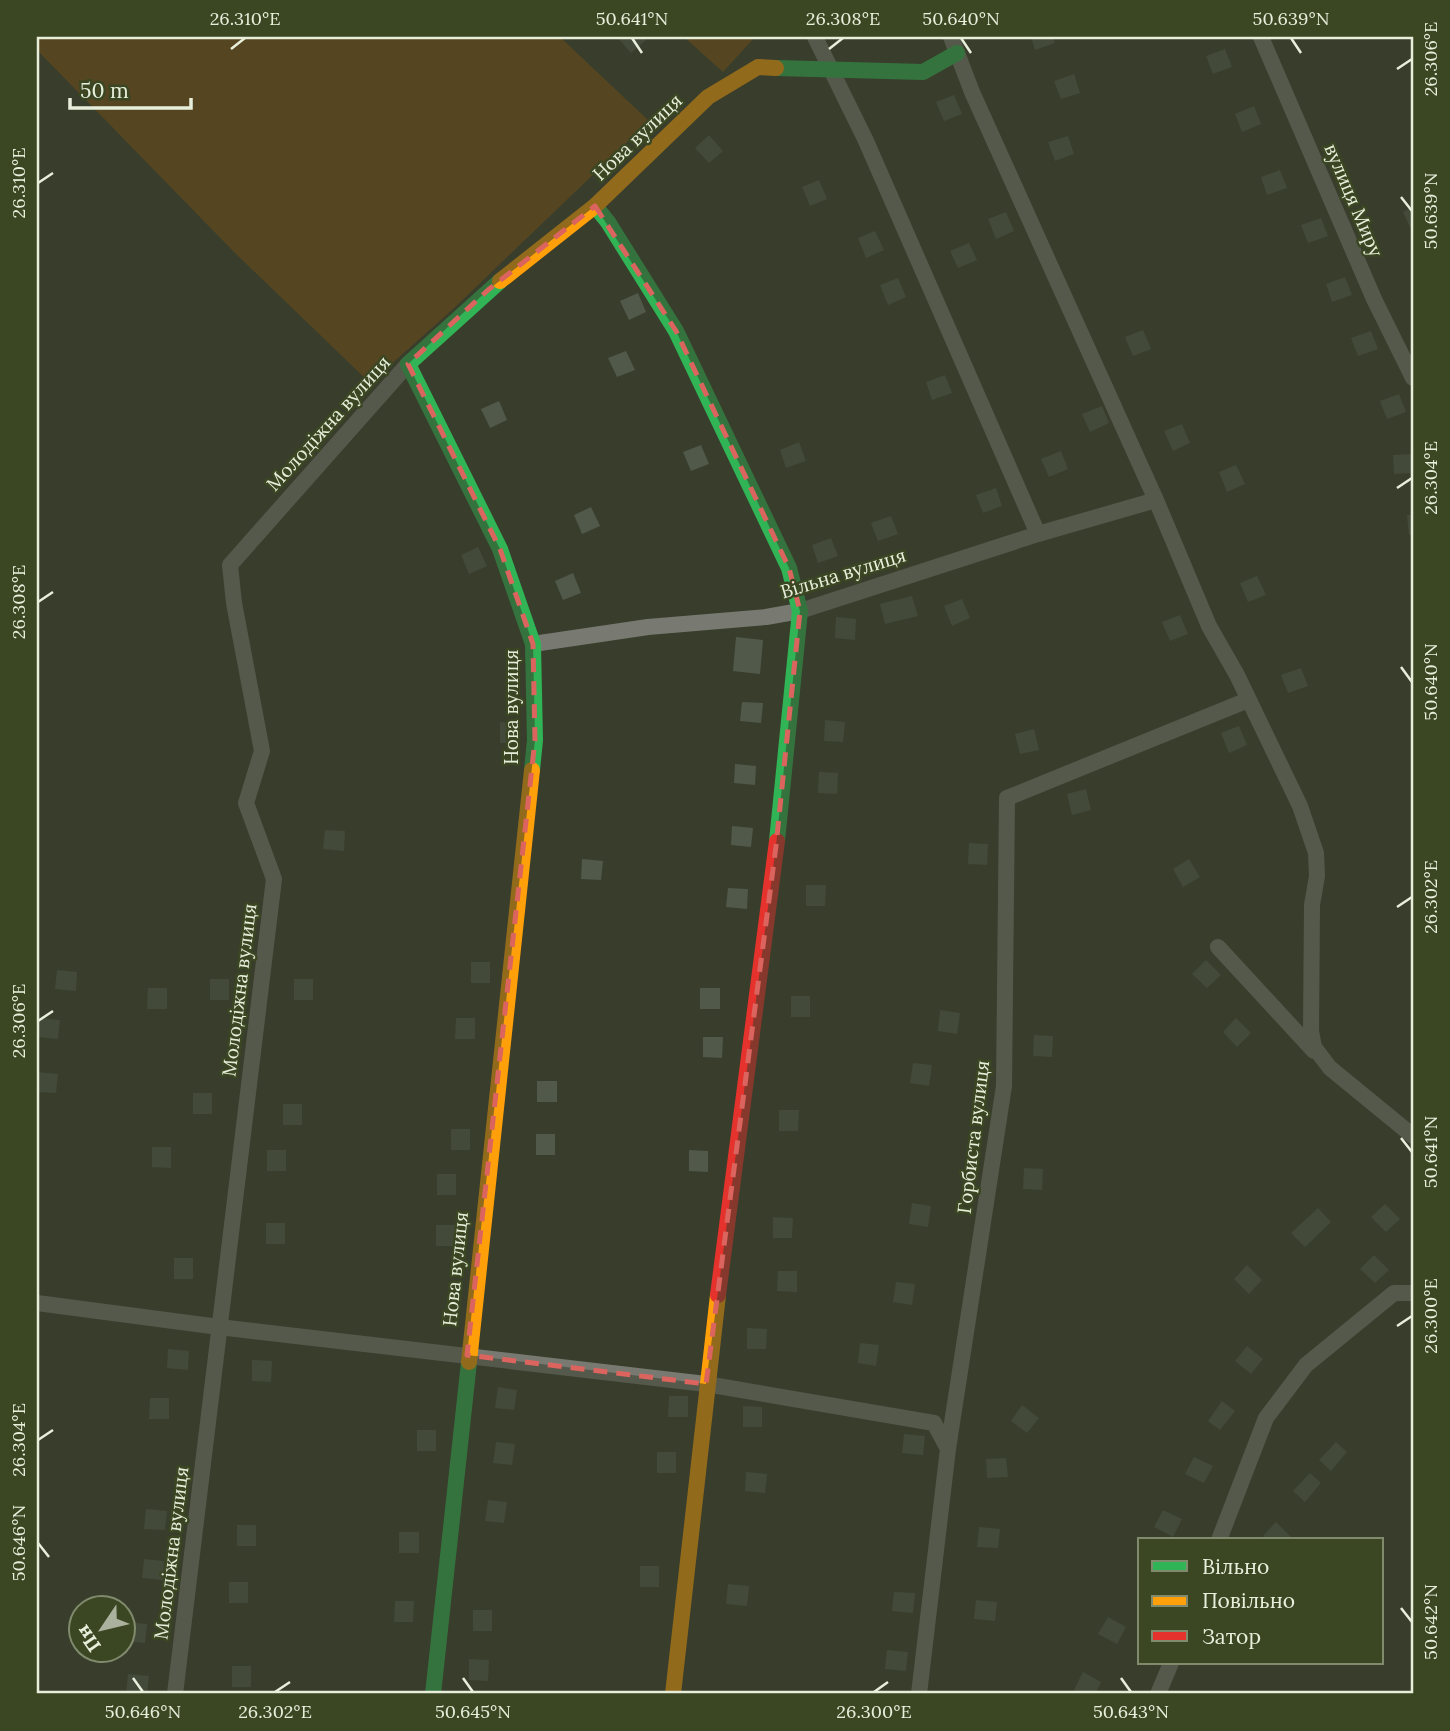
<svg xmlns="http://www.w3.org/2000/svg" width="1450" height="1731" font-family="Lora,serif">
<rect width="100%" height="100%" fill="#383e2b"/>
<path fill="#7b4e15" d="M37,37H560L649,121L452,310L370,383L235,253L37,50Z
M684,37H755L723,72Z"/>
<path fill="#51594b" d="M617,37H643L646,40L631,53Z
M1031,37H1053L1055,43L1035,50Z
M1225,49L1232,67L1213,74L1206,56Z
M1074,74L1080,93L1061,99L1054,81Z
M954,95L962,114L944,121L936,102Z
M1254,106L1261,124L1242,132L1235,114Z
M709,135L723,151L709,163L695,148Z
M1068,136L1074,154L1055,161L1048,142Z
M1280,170L1287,188L1267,195L1261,177Z
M819,180L827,199L810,206L802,187Z
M1413,207V228L1411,229L1403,212Z
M1006,212L1014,231L996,239L988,219Z
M1321,218L1328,236L1308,243L1301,225Z
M875,231L884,250L866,258L858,238Z
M969,243L977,260L958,268L950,251Z
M1345,277L1352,295L1332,302L1326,284Z
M898,278L906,297L888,305L880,285Z
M638,293L646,312L629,320L620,301Z
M1143,330L1151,349L1133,356L1125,337Z
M1371,331L1378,349L1358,356L1351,338Z
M626,351L635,370L617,377L608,358Z
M945,375L952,393L932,400L926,382Z
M1399,394L1406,412L1387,419L1380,401Z
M499,401L507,420L490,428L481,409Z
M1102,406L1109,423L1090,432L1082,414Z
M1182,424L1190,443L1173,451L1164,431Z
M799,442L806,461L786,468L780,450Z
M701,445L709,464L691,471L683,452Z
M1061,451L1068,469L1049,477L1041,459Z
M1413,454V473L1394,474L1393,455Z
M1236,465L1245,484L1227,492L1219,472Z
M996,488L1002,506L983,513L976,495Z
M591,507L600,526L582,534L574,515Z
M1407,515H1413V534L1409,535Z
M891,516L898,534L878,541L871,523Z
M831,538L838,556L818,563L812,545Z
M478,547L487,566L469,574L461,555Z
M573,573L581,593L563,600L555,581Z
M1257,576L1266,595L1248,602L1240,583Z
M912,596L918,616L885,624L880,604Z
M962,599L970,618L952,626L944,606Z
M1180,615L1188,634L1170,641L1162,622Z
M836,617L856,619L855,640L835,638Z
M736,637L763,640L760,674L733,671Z
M1301,668L1308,686L1288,693L1281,675Z
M742,702L763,703L761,723L740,721Z
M825,720L845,722L843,742L824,741Z
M500,722L519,723V743H500Z
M1239,726L1247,745L1229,753L1221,733Z
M1034,729L1039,750L1020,754L1015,734Z
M735,764L756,766L755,785L734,783Z
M819,772L838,773L837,794L818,793Z
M1086,789L1091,810L1072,815L1067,794Z
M732,826L753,828L751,847L731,845Z
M325,830L345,831L344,851L323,849Z
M969,843L988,844L987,865L968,864Z
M582,859L603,861L601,880L581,879Z
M1189,859L1200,877L1183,887L1173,869Z
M806,885H826L825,906H806Z
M728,888L748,889L747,909L726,907Z
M1206,960L1221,975L1207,988L1192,974Z
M471,962H490V983H471Z
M57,970L77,972L76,991L55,989Z
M210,979H229V1000H210Z
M294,979H313V1000H294Z
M148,988H167V1009H147Z
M700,988H720V1009H700Z
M791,996H810V1017H791Z
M940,1010L960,1013L957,1034L938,1031Z
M39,1018L60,1020L58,1039L38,1037Z
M456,1018H475V1039H455Z
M1236,1018L1251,1033L1237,1047L1223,1032Z
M1034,1035L1053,1036L1052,1057L1033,1056Z
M703,1037H723L722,1058L703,1057Z
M913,1063L932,1065L929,1086L910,1083Z
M37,1072L58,1074L56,1093L37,1092Z
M537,1081H557V1102H537Z
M193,1093H212V1114H193Z
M283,1104H302V1125H283Z
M779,1110H799L798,1131H779Z
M451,1129H470V1150H451Z
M536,1134H555V1155H536Z
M152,1147H171V1168L152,1167Z
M267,1150H286V1171H267Z
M689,1150L708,1151V1172L689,1171Z
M1024,1168L1043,1169L1042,1190L1023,1189Z
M437,1174H456V1195H437Z
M912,1203L931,1206L928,1227L909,1224Z
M1385,1204L1400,1219L1386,1232L1371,1217Z
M1318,1208L1331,1222L1305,1247L1291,1233Z
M773,1217L793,1218L792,1238H773Z
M266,1223H285V1244H266Z
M436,1225H455V1246H436Z
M1374,1255L1389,1270L1375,1283L1360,1269Z
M174,1258H193V1279H174Z
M1247,1265L1262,1280L1249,1294L1234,1279Z
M778,1271H797V1292L777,1291Z
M896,1282L915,1284L912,1305L893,1302Z
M747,1328L767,1329L766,1349H747Z
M860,1343L879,1345L876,1366L858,1363Z
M1247,1346L1263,1359L1251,1374L1235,1361Z
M168,1349L189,1351L188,1370L167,1368Z
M252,1360L272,1361L271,1382L252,1381Z
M498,1387L517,1390L514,1410L495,1408Z
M669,1396H688V1417H668Z
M150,1398H169V1419H149Z
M1222,1401L1235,1411L1220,1430L1208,1421Z
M1022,1405L1039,1418L1027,1433L1011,1421Z
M743,1406L762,1407V1427H743Z
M417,1430H436V1451H417Z
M904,1434L925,1436L923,1455L902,1453Z
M496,1442L515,1444L512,1465L493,1463Z
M1336,1442L1347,1452L1331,1471L1319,1460Z
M657,1452H676V1473H657Z
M1194,1457L1213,1466L1204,1483L1185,1474Z
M1006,1458L1008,1477L987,1478L986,1459Z
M746,1472L767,1474L765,1493L745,1491Z
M1310,1473L1321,1483L1305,1502L1293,1491Z
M488,1500L507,1502L504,1523L485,1521Z
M146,1509L167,1511L165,1530L144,1529Z
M1163,1510L1182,1519L1173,1537L1154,1527Z
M1276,1522L1291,1537L1288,1540H1267L1263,1536Z
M237,1525H256V1546H237Z
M979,1527L1000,1529L998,1548L977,1547Z
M399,1532H419V1553H399Z
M144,1559L164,1561L163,1580L142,1578Z
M640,1566H659V1587H640Z
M229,1582H248V1603H229Z
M728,1584L749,1586L747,1606L726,1604Z
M894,1592L915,1593L913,1613L892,1611Z
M976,1600L997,1602L995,1621L974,1619Z
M395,1601H414L413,1622H394Z
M473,1610H492V1631H473Z
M1108,1617L1126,1627L1117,1644L1098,1634Z
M126,1622L147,1624L145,1643L125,1641Z
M887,1650L908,1652L906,1671L885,1669Z
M469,1659L489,1660L488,1681L469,1680Z
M232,1666H251V1687H232Z
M1083,1672L1101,1682L1095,1694H1083L1074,1690Z
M128,1674L149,1676L147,1694L126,1693Z"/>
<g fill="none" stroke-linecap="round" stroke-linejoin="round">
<path stroke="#787a72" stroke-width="16" d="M815,37L866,141L1038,534
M951,37L972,92L1156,500L1209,626L1237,675L1300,806L1316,853L1317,876L1312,905L1311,1031L1314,1047L1330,1068L1413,1136
M1261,37L1374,299L1413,378
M533,644L648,627L766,617L800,611L1038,534L1156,500
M1218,947L1314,1051
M37,1303L219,1327L706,1384L934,1423L948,1449
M1219,1540L1266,1418L1306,1365L1394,1293H1413
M175,1694L274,879L246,803L262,751L234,603L230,565L408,364
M919,1694L948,1449L1004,1086L1007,798L1248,700
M1158,1694L1171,1663"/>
<path stroke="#30b455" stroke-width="16" d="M776,68L923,72L957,53
M595,206L608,222L676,331L789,568L800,611L777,841
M500,281L408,364L500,549L533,644L535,740L532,770
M433,1694L469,1362"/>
<path stroke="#ff9f0a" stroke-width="16" d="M500,281L595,206L708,97L758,67L776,68
M469,1362L532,770
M673,1694L718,1295"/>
<path stroke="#e5322d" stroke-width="16" d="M718,1295L777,841"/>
</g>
<path d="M0 0H1450V1731H0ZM595,206L676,331L789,568L800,611L776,846L706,1384L467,1355L535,740L533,644L500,549L408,364L488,290Z" fill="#383e2b" fill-opacity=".55" fill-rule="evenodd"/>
<path fill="none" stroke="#db645e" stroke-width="5" stroke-dasharray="14 9" stroke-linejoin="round" d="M595,206L676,331L789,568L800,611L776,846L706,1384L467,1355L535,740L533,644L500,549L408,364L488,290Z"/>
<path fill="none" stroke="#e7efdb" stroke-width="2.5" d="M632,38L642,53M961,38L971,53M1291,38L1301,53M231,49L245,38M829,49L843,38M1397,69L1412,59M38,183L53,173M1401,197L1412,211M1397,488L1412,478M38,602L53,592M1401,667L1412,682M1397,907L1412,897M38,1021L53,1011M1401,1138L1412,1152M1397,1326L1412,1316M38,1440L53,1430M38,1543L49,1557M1401,1608L1412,1622M133,1678L143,1692M463,1678L473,1692M1121,1678L1131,1692M275,1692L290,1682M874,1692L888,1682"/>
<g text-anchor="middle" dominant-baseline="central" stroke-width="5" stroke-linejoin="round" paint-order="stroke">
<g font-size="19" fill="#e7efdb" stroke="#3b4623">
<text transform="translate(637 137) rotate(-44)">Нова вулиця</text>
<text transform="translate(1354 200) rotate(67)">вулиця Миру</text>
<text transform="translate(328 423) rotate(-48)">Молодіжна вулиця</text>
<text transform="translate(843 573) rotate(-17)">Вільна вулиця</text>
<text transform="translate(511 707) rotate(-90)">Нова вулиця</text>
<text transform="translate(239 990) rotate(-83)">Молодіжна вулиця</text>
<text transform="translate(973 1137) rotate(-83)">Горбиста вулиця</text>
<text transform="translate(455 1269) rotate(-84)">Нова вулиця</text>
<text transform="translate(171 1553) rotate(-83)">Молодіжна вулиця</text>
</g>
</g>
<rect width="1450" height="1731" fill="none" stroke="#3b4623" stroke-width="77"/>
<rect x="1138" y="1538" width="245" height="126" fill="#3b4623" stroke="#808a6d" stroke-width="2"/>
<rect x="1152" y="1561" width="35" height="10" fill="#30b455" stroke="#808a6d" stroke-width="2"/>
<text x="1202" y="1574" font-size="21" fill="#e7efdb">Вільно</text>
<rect x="1152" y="1596" width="35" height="10" fill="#ff9f0a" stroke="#808a6d" stroke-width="2"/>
<text x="1202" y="1608" font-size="21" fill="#e7efdb">Повільно</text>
<rect x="1152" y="1631" width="35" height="10" fill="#e5322d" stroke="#808a6d" stroke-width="2"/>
<text x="1202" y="1644" font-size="21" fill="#e7efdb">Затор</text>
<g transform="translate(102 1629) rotate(235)"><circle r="33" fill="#3b4623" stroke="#808a6d" stroke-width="2"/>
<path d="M0-5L12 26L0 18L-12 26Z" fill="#aab19d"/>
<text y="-10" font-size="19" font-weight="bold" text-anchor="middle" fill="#e7efdb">Пн</text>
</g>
<path d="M70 98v10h121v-10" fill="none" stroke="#e7efdb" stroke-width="3.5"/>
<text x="80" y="98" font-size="21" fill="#e7efdb" stroke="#3b4623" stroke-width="5" paint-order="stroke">50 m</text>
<rect x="38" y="38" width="1374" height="1654" fill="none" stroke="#e7efdb" stroke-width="2.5"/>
<g font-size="18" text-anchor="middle" fill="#e7efdb">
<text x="245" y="25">26.310°E</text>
<text x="632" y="25">50.641°N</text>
<text x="843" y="25">26.308°E</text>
<text x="961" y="25">50.640°N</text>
<text x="1291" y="25">50.639°N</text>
<text transform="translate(1431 59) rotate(-90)" y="6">26.306°E</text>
<text transform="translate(19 183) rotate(-90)" y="6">26.310°E</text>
<text transform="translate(1431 211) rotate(-90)" y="6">50.639°N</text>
<text transform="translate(1431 478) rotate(-90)" y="6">26.304°E</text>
<text transform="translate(19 602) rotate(-90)" y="6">26.308°E</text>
<text transform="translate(1431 682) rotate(-90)" y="6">50.640°N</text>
<text transform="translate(1431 897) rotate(-90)" y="6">26.302°E</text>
<text transform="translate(19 1021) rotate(-90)" y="6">26.306°E</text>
<text transform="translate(1431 1152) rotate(-90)" y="6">50.641°N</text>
<text transform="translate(1431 1316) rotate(-90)" y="6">26.300°E</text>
<text transform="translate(19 1440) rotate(-90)" y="6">26.304°E</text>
<text transform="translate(19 1543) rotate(-90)" y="6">50.646°N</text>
<text transform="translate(1431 1622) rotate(-90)" y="6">50.642°N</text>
<text x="143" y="1718">50.646°N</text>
<text x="275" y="1718">26.302°E</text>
<text x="473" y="1718">50.645°N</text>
<text x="874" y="1718">26.300°E</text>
<text x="1131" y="1718">50.643°N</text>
</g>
</svg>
